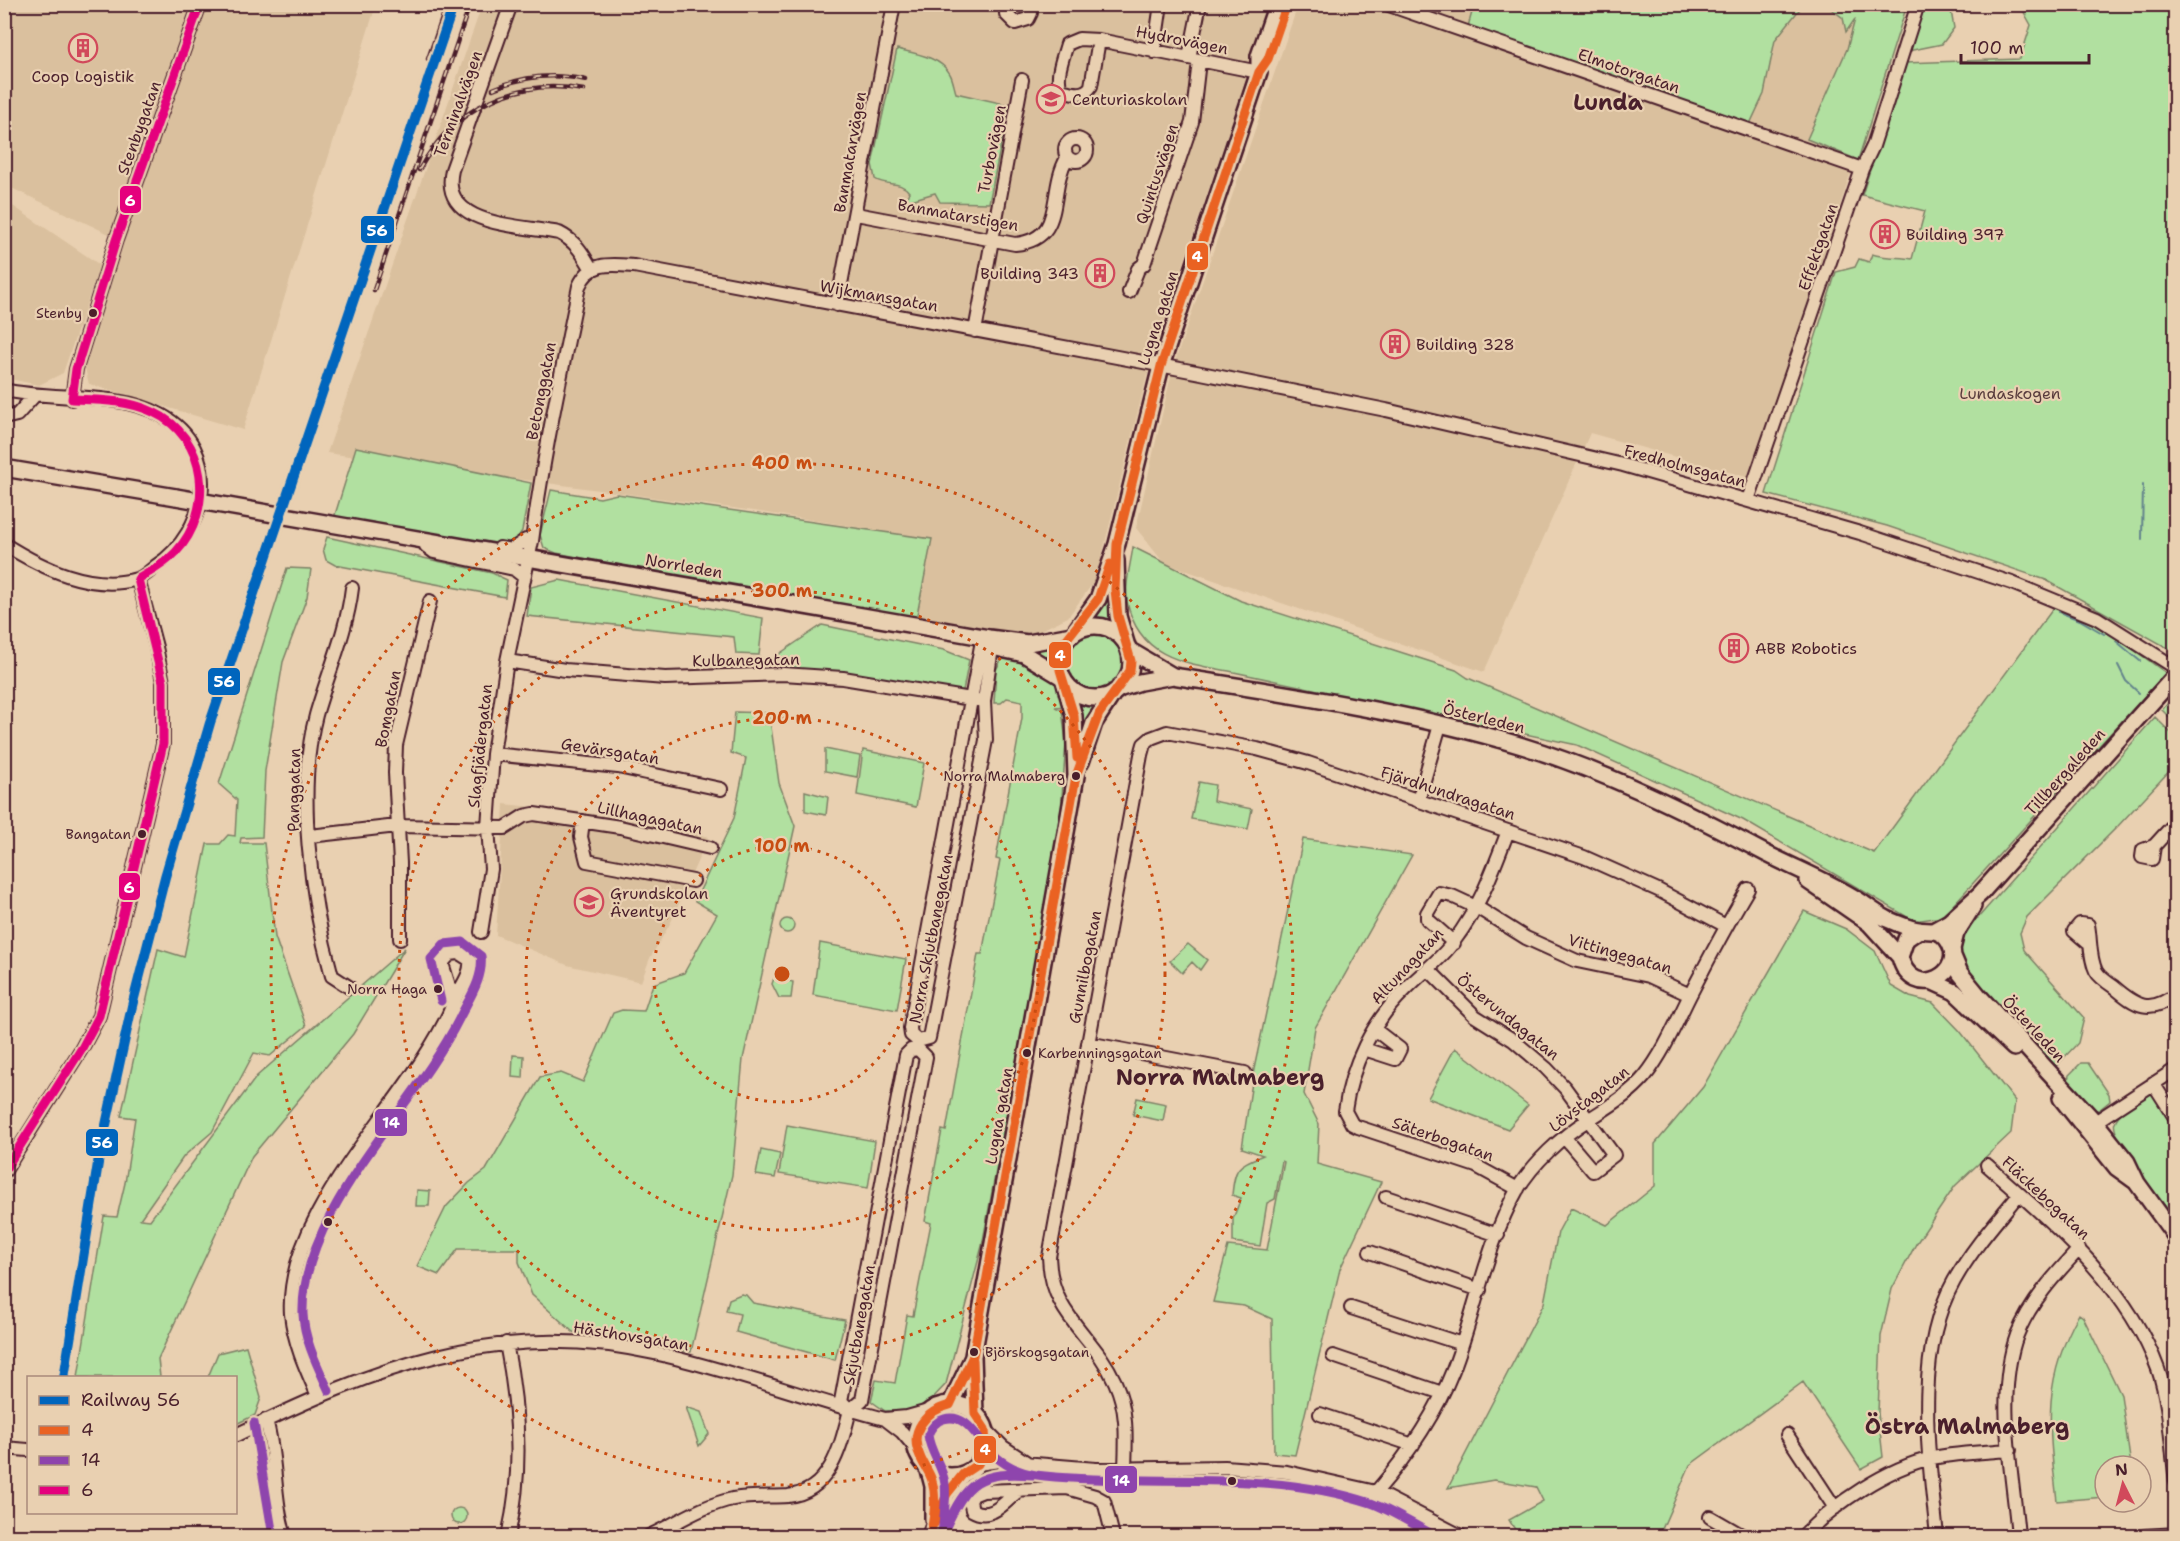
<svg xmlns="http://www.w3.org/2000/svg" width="2180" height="1541" font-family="'Shantell Sans',sans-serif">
<rect width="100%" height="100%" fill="#e9d0b1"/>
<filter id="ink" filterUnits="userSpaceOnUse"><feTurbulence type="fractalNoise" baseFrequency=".0167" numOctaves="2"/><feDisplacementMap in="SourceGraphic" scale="12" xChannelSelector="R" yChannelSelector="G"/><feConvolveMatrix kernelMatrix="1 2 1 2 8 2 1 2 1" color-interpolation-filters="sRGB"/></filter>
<g filter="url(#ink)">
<path fill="#dac09e" d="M5,5H376L243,430L89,384L85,368L124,241L5,185Z
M482,5H1271L1150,363L1096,579L1068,617L1033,634L916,620L932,539L754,511L327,453Z
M1298,5H1906L1750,478L1590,433L1484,672L1164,563L1136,528L1173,367Z
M4,200L100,265L63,373L39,385L5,378Z
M504,804L582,812L682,829L708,837L671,922L650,958L641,982L567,965L496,935Z"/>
<path fill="#b1e0a0" stroke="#7e8066" stroke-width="1.5" d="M1474,5H1803L1775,40L1764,94L1749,126L1467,30Z
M1826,5H1907L1858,160L1807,139L1847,49L1855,19L1846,32L1843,18Z
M1925,5H1950L1954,28L1942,44L1908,51Z
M2020,5H2175V652L2046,580L1887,526L1766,494L1836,272L1855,267L1859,259L1869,262L1872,254C1885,258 1898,257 1912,259L1925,211L1862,195L1904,63L2020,59L2031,25Z
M897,49C914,53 941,57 950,74C953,79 954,87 956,93L1009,105L989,203L940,202L935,193L901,203L902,199L907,197L909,192C900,180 887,187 875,179L872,164Z
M356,447L531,483L522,531L514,543L499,545L334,518Z
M551,490L600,498L617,494L932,539L916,620L556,553L544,548L540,535Z
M327,537L492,573L507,580L505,597L335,565L326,560L323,549Z
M1133,547L1241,601L1456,670L1468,678L1874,853L2055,606C2096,622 2131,647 2166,673L1942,917L1914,921L1743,820L1577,745L1229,671C1182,663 1139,657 1127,602C1124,586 1131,563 1133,547Z
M287,568L311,569L307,597L283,662L265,771L262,837L241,838L240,843H264L275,937L306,1026L270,1056L254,1053L212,1132L184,1156L140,1219L150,1220L257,1076L405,948L353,1034L252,1156L158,1359L160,1377H78L104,1216L117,1217L125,1183L135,1118L121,1116L158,949L184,957L207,844H220L228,835L235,836L237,800L219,784Z
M559,580L763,618L759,655L736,654L734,637L527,616L531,587Z
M1110,592L1115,625L1092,619Z
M822,625L944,650L969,660L962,696L781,670L779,654Z
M1065 661a31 31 0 1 1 62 0a31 31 0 1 1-62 0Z
M1057,642L1054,664L1035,652L1003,645Z
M1013,657C1045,669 1055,674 1068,706L1055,707L1062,710L1066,742L1060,825L982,1246L946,1384L929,1402L913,1410L885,1411L871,1401L876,1380L895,1383L907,1315L913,1316L931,1223L925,1221L942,1130L946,1131L978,954H982L1000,860L996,859L1022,718V701L1007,698L1001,703H994L996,670L1001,660Z
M2175,695V723L2162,710Z
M1077,698L1099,703L1083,736Z
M735,712L769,713L779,783L795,826L743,1059L732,1175L691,1352L573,1332L532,1295L519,1262V1249H458L439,1275L417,1266L446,1207L469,1183L486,1170L540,1077L561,1073L583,1082L613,1013L622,1010L644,1011L653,984L684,973L717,914L695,901L734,818L746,758L731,753Z
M2155,717L2175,737V765L2118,826L2027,917L2020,933L2024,950L2084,1018L2078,1043L2056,1066L1963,972L1955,944Z
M825,749L860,756L857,777L825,771Z
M863,750L924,763L916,807L857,795Z
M1199,782L1215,785L1213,801L1252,809L1248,829L1191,819Z
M805,791L828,797L826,815L805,811Z
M1303,839L1412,855L1315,1028L1304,1094L1319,1124L1317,1164L1381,1182L1340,1269L1295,1455L1274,1453L1272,1319L1244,1306L1213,1302L1228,1246L1267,1250L1284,1162L1282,1161L1275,1199L1267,1203L1260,1246L1233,1242V1219L1241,1198L1232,1195C1235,1166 1237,1166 1263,1155L1242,1148L1254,1069Z
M1804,911L1846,929L1875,951L1891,986L1910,997L1933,1003L1960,1031L2015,1101L2011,1133L1955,1186L1916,1244L1892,1289L1881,1336L1878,1413L1883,1457L1861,1469L1803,1382L1690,1465L1659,1536H1519L1509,1520L1543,1501L1536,1487L1494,1480L1448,1488L1544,1303L1558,1232L1571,1208L1607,1225L1655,1186V1144L1703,1087Z
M780 926a7 7 0 1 1 14 0a7 7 0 1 1-14 0Z
M820,943L906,959L897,1010L813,995Z
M1188,944L1207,960L1200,970L1192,962L1182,973L1170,961Z
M774,978L793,982L791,998H779L772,984Z
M1455,1048L1528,1105L1508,1129L1428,1098Z
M513,1055L524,1056L523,1078L512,1077Z
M2081,1063H2088L2109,1094L2110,1101L2099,1110H2094L2068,1081L2069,1075Z
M2151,1093L2176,1126L2175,1220C2165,1204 2108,1136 2115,1122C2120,1109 2141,1100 2151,1093Z
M1137,1098L1166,1104L1163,1121L1133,1115Z
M787,1125L875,1141L868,1188L779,1174Z
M761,1150L780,1154L775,1178L756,1175Z
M417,1190L430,1191L429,1206H416Z
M741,1294L746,1295L753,1303L845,1320L835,1360L736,1332L740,1314L726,1311L729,1299Z
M2079,1314L2083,1317L2121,1395L2131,1466H2105V1497L2057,1501C2049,1429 2041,1381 2079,1314Z
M246,1346L261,1398L255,1415L236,1424V1378L208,1377L218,1353Z
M686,1407L701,1412L709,1434L699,1446Z
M451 1516a8 8 0 1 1 16 0a8 8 0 1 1-16 0Z"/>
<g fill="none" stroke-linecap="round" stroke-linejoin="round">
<path stroke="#64848c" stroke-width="2" d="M2142,539L2143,485
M2059,612L2080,620L2104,634
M2116,641L2140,661
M2118,665L2126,681L2139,693"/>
<g stroke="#4a1f2b" stroke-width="16">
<path id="minor" d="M511,4L452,170C439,227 521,225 559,233C575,241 582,252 591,268
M1007,4L1006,14L1015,23L1028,19L1031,13L1029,4
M1386,4L1862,169
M1099,40L1079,39L1067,44C1063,58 1055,76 1061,90C1072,93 1084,97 1091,86L1099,40L1259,72
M1154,52L1161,4
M1189,58L1200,4
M1065 150a11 11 0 1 1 22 0a11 11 0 1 1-22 0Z
M856,214L1015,244C1067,239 1047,192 1067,158
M1129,292L1138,269L1144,264L1192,122L1199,61
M837,305L894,4
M975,331L1022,80
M4,390C54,401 117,391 161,415C224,449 208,532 156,566C151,570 144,577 137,579C91,592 42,568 4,544
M72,399L76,369L116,240L200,4
M4,418L17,415L34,396
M1748,500L1862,169L1873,146L1918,4
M426,546L434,552L514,569L523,576
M500,548L511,550L526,540
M989,638L992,648L984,701L986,740L929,1038L918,1041L911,1035L910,1028L981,646Z
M507,661L565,670L665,678L783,674L843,678L977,700
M493,754L618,767L721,789
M1418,801L1440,725
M583,821L581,837L587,861L693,881
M1508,831C1493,870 1480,907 1454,941C1441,960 1421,973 1405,990C1372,1022 1351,1066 1345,1111L1352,1124L1358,1127L1476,1166L1518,1189
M310,836L397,826L505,828L524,816L534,814L620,827L710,848
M2154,846L2152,859L2142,857L2143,850L2154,846L2176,822
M481,932L491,869L488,827L493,754L507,661L532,541C543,456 562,371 579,286C590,261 610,264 634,266L1196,372L1386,410L1623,465L1860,533L2012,583L2097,618L2176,668
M400,939V863L395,773L396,745L430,601
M1454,943L1427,919V913L1439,893L1452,896L1478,908L1526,938L1577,961L1649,976L1690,995
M2088,943L2074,931L2080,924L2088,925C2091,940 2089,957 2096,971C2099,977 2108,983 2114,987C2136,1006 2150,1015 2176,994
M1428,969L1475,1016L1513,1040L1546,1068L1565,1088L1614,1155L1593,1171L1565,1138
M349,987L332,976C311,902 296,790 316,715C328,673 347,631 352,588
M1088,1043L1245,1073
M918,1049L926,1057L862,1400L850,1410L841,1401L906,1055L911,1050Z
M1364,1049L1395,1059L1400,1049L1374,1029
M2153,1083L2176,1119
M2095,1122L2176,1069
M1987,1165C2052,1223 2127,1284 2158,1369C2170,1404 2171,1445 2176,1482
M4,1172L82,1048L99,1016L163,744V682L156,647L138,579
M1386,1197L1498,1235
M1370,1252L1480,1290
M1351,1308L1462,1344
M506,1343C519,1407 523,1473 508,1536
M1333,1356L1442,1393
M318,1396C306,1369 294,1343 291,1314C284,1206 415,1099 454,1002C459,988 472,976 470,960L459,953L450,954L442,963L454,1002
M1320,1414L1413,1445
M885,1419L902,1432L918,1451
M266,1420C277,1458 273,1498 285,1536
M985,1429L1003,1447L1026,1462
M236,1435C374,1368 498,1318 654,1353C732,1370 807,1399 885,1419L907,1417L932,1410
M1787,1435L1835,1508
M4,1448L28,1450
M978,1464L999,1461L1096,1469L1225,1467L1287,1472L1376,1492L1461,1536
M1125,1469C1126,1439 1128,1410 1115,1382C1093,1333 1051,1317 1049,1257L1141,755L1144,744L1151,738L1167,732L1257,749L1308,763L1584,857L1658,890L1726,926
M1018,1491C1004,1503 991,1521 972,1510L970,1501L973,1495L983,1491L1067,1488L1095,1496L1104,1501L1113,1536
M1376,1492C1408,1455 1435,1416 1453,1370C1476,1311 1486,1245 1517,1190C1533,1163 1562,1136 1588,1120C1608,1107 1629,1095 1645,1076C1664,1052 1676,1023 1689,997C1708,960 1727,924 1748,889
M1710,1517L1743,1536
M649,1536C675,1524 703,1505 733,1499C751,1496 769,1497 788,1496C831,1492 841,1445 850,1410
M1803,1536C1834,1504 1887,1468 1932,1458C1957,1453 1984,1452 2010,1450
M1937,1536C1929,1457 1913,1354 1954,1281C1972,1249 1996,1222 2019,1194
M2018,1536C2013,1474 1995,1395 2017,1335C2030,1302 2055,1275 2079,1249
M2145,1536L2176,1534"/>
</g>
<g stroke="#4a1f2b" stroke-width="20">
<path id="major" d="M4,468L176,497
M348,527L989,638L1028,643L1072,635
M1116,560L1118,616L1126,643
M1059 662a36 36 0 1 1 72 0a36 36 0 1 1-72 0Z
M1074,633L1098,599L1117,544L1161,366L1259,72V56L1277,4
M992,647L1024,654L1062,677
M1129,650L1173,676
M1118,689L1140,682L1173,676C1286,694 1410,712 1519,745C1605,771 1686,811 1765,853C1798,870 1833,883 1864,904C1871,909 1879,915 1887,919C1896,923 1908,928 1918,930C1929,932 1939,928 1947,939C1971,972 1912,1005 1900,957L1906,939L1919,930
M1081,762L1094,723L1114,692
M1808,881L1869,923L1900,957
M1933,931L1949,922L1980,894L2176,675
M1952,949L1956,933L1973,906
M1953,956L1960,973L1978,995L2095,1122L2127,1162L2137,1183L2176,1237
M1931,981L1955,992L2014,1048
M2061,1098L2117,1168L2135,1181
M915 1440a36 36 0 1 1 72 0a36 36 0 1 1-72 0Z
M950,1405L972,1359
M975,1414L973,1356L1076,776L1074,716L1064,680
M928,1467L933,1486V1519
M930,1536L947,1494L963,1474"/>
</g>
<use href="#minor" stroke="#e9d0b1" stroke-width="12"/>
<use href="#major" stroke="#e9d0b1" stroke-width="15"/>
<g stroke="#4a1f2b" stroke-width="4.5">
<path id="rail" d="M428,59L447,4
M493,89C523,76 554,73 586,80
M419,170C453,108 515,77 584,90
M374,290L470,4"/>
</g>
<use href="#rail" stroke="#e9d0b1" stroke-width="2" stroke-dasharray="7" stroke-linecap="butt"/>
<g stroke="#4a1f2b" stroke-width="20" stroke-linecap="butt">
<path id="major-bridge" d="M176,497L348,527"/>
</g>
<use href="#major-bridge" stroke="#e9d0b1" stroke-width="15"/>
<g stroke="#e9d0b1" stroke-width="14">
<path id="bus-1" d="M1077,758L1074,716L1060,670V654L1066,640L1098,599L1110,564
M934,1524L947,1494L963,1474L978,1464L986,1447L985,1429L975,1414L973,1360
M930,1536C934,1519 937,1498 932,1481C930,1472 923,1465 920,1456C908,1431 926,1411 950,1405L973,1356L1076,776L1099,714L1130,671L1131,661L1118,616L1115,590L1117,544L1161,366L1259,72L1268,59L1287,4"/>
</g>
<g stroke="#e9d0b1" stroke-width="14">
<path id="bus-2" d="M329,1391C318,1367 304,1340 303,1314C300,1211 414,1109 459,1019C468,1000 484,979 481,956L463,942L444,944L431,959L441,1001
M254,1423L273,1536
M945,1529C967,1481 979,1471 1033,1475
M942,1536C943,1520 947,1501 945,1484C943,1466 930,1453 928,1435C931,1428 936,1421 944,1419C968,1412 978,1442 995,1456C1010,1469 1025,1474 1045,1476C1154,1487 1265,1468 1371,1503C1393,1511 1415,1526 1436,1536"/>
</g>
<g stroke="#e9d0b1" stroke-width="14">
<path id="bus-3" d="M72,399L76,369L116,240L200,4
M72,399C99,400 128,400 153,412C208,437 215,510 176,552C165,564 151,571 138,579
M4,1171L82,1048L99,1016L163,744V682L138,579"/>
</g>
<use href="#bus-1" stroke="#ea6222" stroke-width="9"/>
<use href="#bus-2" stroke="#8e44ad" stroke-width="9"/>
<use href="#bus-3" stroke="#e5007d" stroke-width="9"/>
<g stroke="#e9d0b1" stroke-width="15">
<path id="rail-1" d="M64,1378L99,1157L132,1006L165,877L210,723L454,4"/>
</g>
<use href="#rail-1" stroke="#0065bd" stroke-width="10"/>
</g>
</g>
<g fill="none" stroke="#c84d12" stroke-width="3" stroke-dasharray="3 6">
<circle cx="782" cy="974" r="128"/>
<circle cx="782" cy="974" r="256"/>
<circle cx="782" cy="974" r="383"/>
<circle cx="782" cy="974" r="511"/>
</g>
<defs>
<g id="building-ring" transform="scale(1.5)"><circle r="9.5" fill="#e9d0b1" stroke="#d1495b" stroke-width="1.5"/><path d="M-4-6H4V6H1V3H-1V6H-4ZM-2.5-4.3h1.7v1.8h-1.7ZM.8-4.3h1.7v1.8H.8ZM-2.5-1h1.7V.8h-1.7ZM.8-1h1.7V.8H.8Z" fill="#d1495b"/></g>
<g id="school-ring" transform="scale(1.5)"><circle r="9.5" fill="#e9d0b1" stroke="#d1495b" stroke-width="1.5"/><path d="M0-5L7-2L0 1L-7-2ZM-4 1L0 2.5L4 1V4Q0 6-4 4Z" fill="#d1495b"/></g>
</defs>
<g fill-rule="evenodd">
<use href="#building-ring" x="83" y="48"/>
<use href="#school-ring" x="1051" y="99"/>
<use href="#building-ring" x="1885" y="234"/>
<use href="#building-ring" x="1100" y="273"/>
<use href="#building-ring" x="1395" y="344"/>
<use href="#building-ring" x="1734" y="648"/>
<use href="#school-ring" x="589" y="902"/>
</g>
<g fill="#4a1f2b" stroke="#e9d0b1" stroke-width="2">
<circle cx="93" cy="313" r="5"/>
<circle cx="1076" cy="776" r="5"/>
<circle cx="142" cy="834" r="5"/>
<circle cx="438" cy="989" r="5"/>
<circle cx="1027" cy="1053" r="5"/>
<circle cx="328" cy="1222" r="5"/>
<circle cx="974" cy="1352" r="5"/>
<circle cx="1232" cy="1481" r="5"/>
</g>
<g text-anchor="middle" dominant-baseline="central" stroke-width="4.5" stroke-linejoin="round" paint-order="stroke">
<g font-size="14" fill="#4a1f2b" stroke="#e9d0b1" text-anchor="end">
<text x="82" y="313">Stenby</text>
<text x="1065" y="776">Norra Malmaberg</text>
<text x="131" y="834">Bangatan</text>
<text x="427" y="989">Norra Haga</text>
<text x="1038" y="1053" text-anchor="start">Karbenningsgatan</text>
<text x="985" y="1352" text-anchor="start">Björskogsgatan</text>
</g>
<g font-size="16" fill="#4a1f2b" stroke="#e9d0b1">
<text transform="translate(1182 40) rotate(11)">Hydrovägen</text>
<text transform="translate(1629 71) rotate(19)">Elmotorgatan</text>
<text transform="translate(458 104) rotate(-70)">Terminalvägen</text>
<text transform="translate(139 128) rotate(-70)">Stenbygatan</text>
<text transform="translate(992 149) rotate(-79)">Turbovägen</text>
<text transform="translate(850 152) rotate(-80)">Banmatarvägen</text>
<text transform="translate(1157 174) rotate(-72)">Quintusvägen</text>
<text transform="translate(958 215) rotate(10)">Banmatarstigen</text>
<text transform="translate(1818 247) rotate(-71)">Effektgatan</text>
<text transform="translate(879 296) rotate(10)">Wijkmansgatan</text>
<text transform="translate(1158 318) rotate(-72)">Lugna gatan</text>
<text transform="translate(541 391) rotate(-79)">Betonggatan</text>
<text transform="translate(1685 466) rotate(15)">Fredholmsgatan</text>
<text transform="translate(684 566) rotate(10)">Norrleden</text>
<text transform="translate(746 660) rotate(-1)">Kulbanegatan</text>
<text transform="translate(388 709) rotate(-79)">Bomgatan</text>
<text transform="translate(1484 718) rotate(14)">Österleden</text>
<text transform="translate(480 746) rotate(-84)">Slagfjädergatan</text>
<text transform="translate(610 751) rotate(9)">Gevärsgatan</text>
<text transform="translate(2065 772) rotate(-48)">Tillbergaleden</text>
<text transform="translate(294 790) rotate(-89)">Panggatan</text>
<text transform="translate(1448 793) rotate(18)">Fjärdhundragatan</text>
<text transform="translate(650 818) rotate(12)">Lillhagagatan</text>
<text transform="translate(931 939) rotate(-79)">Norra Skjutbanegatan</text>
<text transform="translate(1620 954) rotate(16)">Vittingegatan</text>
<text transform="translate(1407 966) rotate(-47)">Altunagatan</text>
<text transform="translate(1085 967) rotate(-79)">Gunnilbogatan</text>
<text transform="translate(1508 1017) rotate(39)">Österundagatan</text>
<text transform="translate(2034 1029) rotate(47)">Österleden</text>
<text transform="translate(1589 1099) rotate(-38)">Lövstagatan</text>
<text transform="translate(999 1116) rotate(-80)">Lugna gatan</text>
<text transform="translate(1443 1139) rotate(19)">Säterbogatan</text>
<text transform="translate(2046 1198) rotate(43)">Fläckebogatan</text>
<text transform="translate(859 1325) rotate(-80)">Skjutbanegatan</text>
<text transform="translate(631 1336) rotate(9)">Hästhovsgatan</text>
</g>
<g font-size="16" fill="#4a1f2b" stroke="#e9d0b1" text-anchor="start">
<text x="83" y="76" text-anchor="middle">Coop Logistik</text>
<text x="1072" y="99">Centuriaskolan</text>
<text x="1906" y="234">Building 397</text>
<text x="1079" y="273" text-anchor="end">Building 343</text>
<text x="1416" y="344">Building 328</text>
<text x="1755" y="648">ABB Robotics</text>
<text x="610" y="893">Grundskolan<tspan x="610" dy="18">Äventyret</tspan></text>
</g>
<g font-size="16" fill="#593c3d" stroke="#e9d0b1">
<text x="2010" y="393">Lundaskogen</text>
</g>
<g font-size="22" font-weight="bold" fill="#4a1f2b" stroke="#e9d0b1">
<text x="1608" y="102">Lunda</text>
<text x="1220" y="1077">Norra Malmaberg</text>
<text x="1967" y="1426">Östra Malmaberg</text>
</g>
</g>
<circle cx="782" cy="974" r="9" fill="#c84d12" stroke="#e9d0b1" stroke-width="3"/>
<g font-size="18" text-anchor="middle" font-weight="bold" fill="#c84d12" stroke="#e9d0b1" stroke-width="4.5" stroke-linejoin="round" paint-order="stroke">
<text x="782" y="469">400 m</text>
<text x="782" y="597">300 m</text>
<text x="782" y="724">200 m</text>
<text x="782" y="852">100 m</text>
</g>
<g stroke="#e9d0b1" stroke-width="2">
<rect x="119" y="185" width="23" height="29" rx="6" fill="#e5007d"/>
<rect x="360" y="215" width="35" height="29" rx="6" fill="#0065bd"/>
<rect x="1186" y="242" width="23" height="29" rx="6" fill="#ea6222"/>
<rect x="1048" y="641" width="24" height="28" rx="6" fill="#ea6222"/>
<rect x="207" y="667" width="34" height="29" rx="6" fill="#0065bd"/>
<rect x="118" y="872" width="23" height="29" rx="6" fill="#e5007d"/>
<rect x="374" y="1108" width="34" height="29" rx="6" fill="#8e44ad"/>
<rect x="85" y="1128" width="34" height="29" rx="6" fill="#0065bd"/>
<rect x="973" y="1435" width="24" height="29" rx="6" fill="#ea6222"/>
<rect x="1104" y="1465" width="34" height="29" rx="6" fill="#8e44ad"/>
</g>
<g font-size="16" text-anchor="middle" font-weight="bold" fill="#fff">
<text x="130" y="206">6</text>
<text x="377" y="236">56</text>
<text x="1197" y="262">4</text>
<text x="1060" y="661">4</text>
<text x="224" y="687">56</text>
<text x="129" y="893">6</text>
<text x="391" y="1128">14</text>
<text x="102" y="1148">56</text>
<text x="985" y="1455">4</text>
<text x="1121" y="1486">14</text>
</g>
<rect width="2180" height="1541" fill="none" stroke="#e9d0b1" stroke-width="24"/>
<rect x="12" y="12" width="2156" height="1517" fill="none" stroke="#4a1f2b" stroke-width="2" filter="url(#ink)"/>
<rect x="27" y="1376" width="210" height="138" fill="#e9d0b1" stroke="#a9897b" stroke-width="1.5"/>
<rect x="39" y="1396" width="30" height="9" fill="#0065bd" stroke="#a9897b" stroke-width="1.5"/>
<text x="81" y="1406" font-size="18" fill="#4a1f2b">Railway 56</text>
<rect x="39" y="1426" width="30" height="9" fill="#ea6222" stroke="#a9897b" stroke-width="1.5"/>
<text x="81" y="1436" font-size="18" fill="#4a1f2b">4</text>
<rect x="39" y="1456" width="30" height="9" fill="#8e44ad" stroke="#a9897b" stroke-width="1.5"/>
<text x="81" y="1466" font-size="18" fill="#4a1f2b">14</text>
<rect x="39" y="1486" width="30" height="9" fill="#e5007d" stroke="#a9897b" stroke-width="1.5"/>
<text x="81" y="1496" font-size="18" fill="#4a1f2b">6</text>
<g transform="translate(2123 1484) rotate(354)"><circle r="28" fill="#e9d0b1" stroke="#a9897b" stroke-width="1.5"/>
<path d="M0-4.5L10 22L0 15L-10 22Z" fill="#d1495b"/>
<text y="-9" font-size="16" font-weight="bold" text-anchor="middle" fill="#4a1f2b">N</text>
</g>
<path d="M1961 54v9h128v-9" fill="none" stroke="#4a1f2b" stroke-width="3"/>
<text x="1970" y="54" font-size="18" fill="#4a1f2b" stroke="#e9d0b1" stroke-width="4.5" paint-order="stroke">100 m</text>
</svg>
